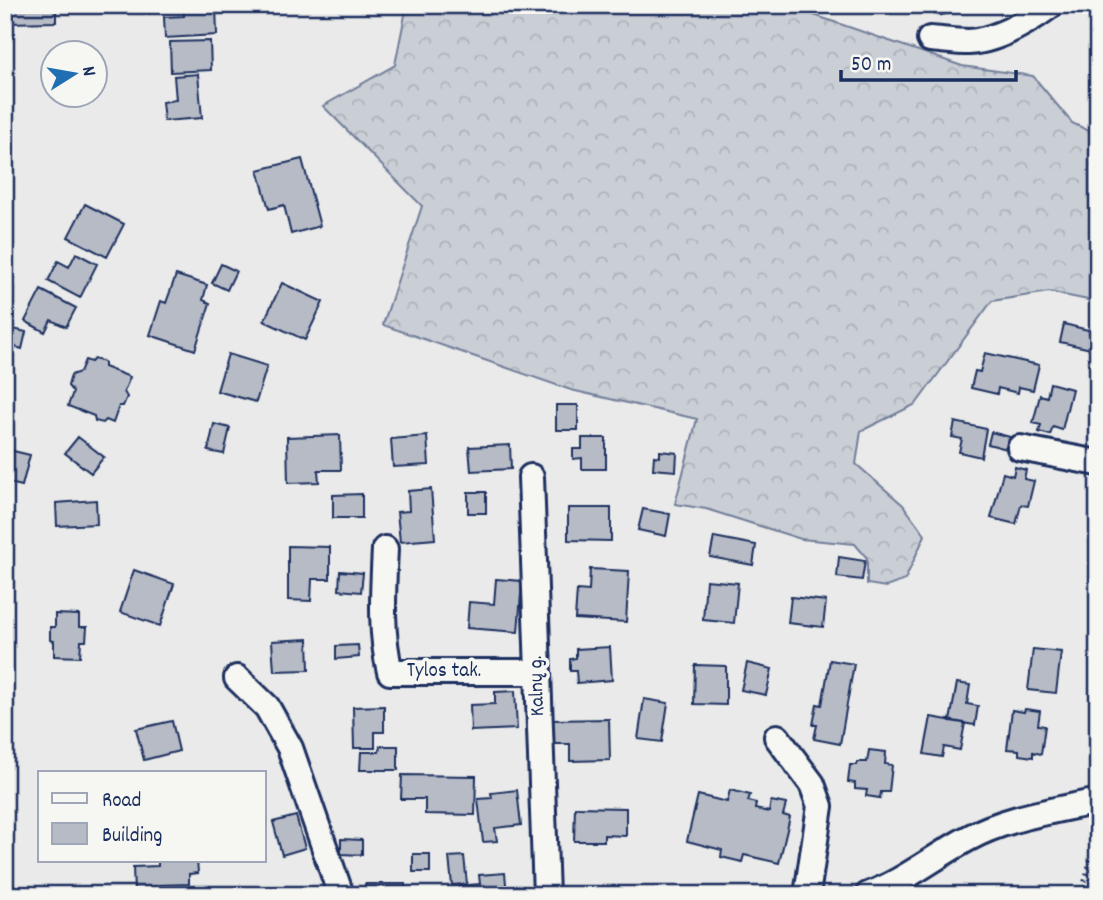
<svg xmlns="http://www.w3.org/2000/svg" width="1103" height="900" font-family="Dekko,sans-serif">
<defs>
<pattern id="forest-crowns" width="20" height="18" patternUnits="userSpaceOnUse" patternTransform="scale(1.75)"><rect width="20" height="18" fill="#caced5"/><path d="M2 6a3 3 0 1 1 6 0M12 15a3 3 0 1 1 6 0" fill="none" stroke="#adb1b9"/></pattern>
</defs>
<rect width="100%" height="100%" fill="#e9eae9"/>
<filter id="ink" filterUnits="userSpaceOnUse"><feTurbulence type="fractalNoise" baseFrequency=".0143" numOctaves="2"/><feDisplacementMap in="SourceGraphic" scale="14" xChannelSelector="R" yChannelSelector="G"/><feConvolveMatrix kernelMatrix="1 2 1 2 8 2 1 2 1" color-interpolation-filters="sRGB"/></filter>
<g filter="url(#ink)">
<path fill="url(#forest-crowns)" stroke="#727e9a" stroke-width="2" d="M407,5H785L962,66L1033,76L1072,123L1098,135V302L1049,292L992,301L916,404L861,431L856,464L903,505L925,535L905,580L886,587L867,584V558L855,544L801,539L706,509L675,504L697,419L571,390L383,325L422,206L323,106L395,65Z"/>
<path fill="#b6bbc6" stroke="#1b2f5e" stroke-width="2" d="M5,5H56V22L5,23Z
M183,5H216L217,35L165,38L164,17L184,16Z
M940,5H964L965,10L941,15Z
M210,41L211,70L171,72L170,42Z
M198,74L202,118L164,121L162,102L176,100L174,76Z
M302,159L320,226L291,234L284,205L269,209L258,170Z
M85,204L124,224L107,257L68,237Z
M76,253L97,264L80,298L48,281L58,261L69,267Z
M221,264L236,271L227,290L212,283Z
M176,275L207,285L203,300L210,303L195,350L150,335L161,301L166,303Z
M282,283L323,302L305,340L264,321Z
M41,290L76,308L66,327L51,320L45,332L25,321Z
M1064,324L1096,332L1091,349L1060,342Z
M5,327L26,332L22,349L5,344Z
M985,353L1039,365L1033,390L1019,387L1018,393L998,388L997,394L971,388L975,371L980,372Z
M228,354L267,366L256,402L217,391Z
M94,359L104,362V367L130,377L124,392L127,397L123,406H119L113,423L106,420L103,423L95,421L94,416L68,406L73,392L68,386L71,375L80,372L85,360L91,362Z
M1050,383L1072,389L1062,430L1053,427L1050,435L1039,432L1041,425L1033,423L1040,395L1047,397Z
M556,405H578V430H556Z
M955,422L986,429L981,457L959,452L962,439L952,437Z
M214,424L230,428L224,454L208,451Z
M991,432L1010,437L1007,449L988,444Z
M340,435L341,470H318L319,482L288,483L287,437Z
M427,436L429,465L393,467L391,439Z
M78,437L104,457L91,473L65,453Z
M582,438H606V469H582V458L573,459V449H582Z
M510,445L511,469L471,471L469,447Z
M5,449L30,455L22,486L5,482Z
M660,451L677,453L676,471L653,469L654,456L660,457Z
M1015,467L1026,470L1024,479L1034,481L1028,506L1021,505L1016,524L991,518L1003,473L1013,476Z
M431,489L435,539L400,542L397,512L409,511L408,491Z
M468,492H486V513H468Z
M362,494V518H333V495Z
M96,500L97,524L57,526L56,503Z
M568,508H611V541L568,540Z
M643,509L670,514L666,536L638,530Z
M714,537L756,545L753,565L710,557Z
M288,546L330,547V579H312L311,601L288,600Z
M839,557L865,561L862,580L837,577Z
M590,569L629,571L626,622L575,619L577,590L589,591Z
M134,570L174,584L160,626L120,612Z
M340,571L363,573L361,592L339,590Z
M496,579L522,581L518,632L467,628L469,602L494,604Z
M706,580L738,583L734,623L703,620Z
M791,597L826,601L823,627L788,623Z
M55,614L79,615V627H87L86,641H81L80,657L54,656V641L50,640V627H55Z
M308,639L309,670L274,671L272,641Z
M358,645L359,657L336,659V646Z
M610,647L612,680L577,683L576,671H570V659L576,658V649Z
M1033,649L1061,652L1056,693L1028,690Z
M830,660L854,664L840,744L814,739L817,725H813L817,704L822,705Z
M747,663L772,669L766,695L741,690Z
M695,665L726,666V705L694,704Z
M957,683L970,685L967,704L978,706L975,725L950,721Z
M515,691L517,729L471,731L470,705L495,704V692Z
M644,699L668,703L662,742L638,739Z
M384,706V732H375V748H354L353,707Z
M1025,709L1040,711L1038,725L1045,726L1041,754L1033,752V757L1019,755V750L1007,749L1012,710L1024,712Z
M931,717L965,723L960,750L944,747L942,757L924,754Z
M609,719L610,760L570,761V744H551V720Z
M172,721L179,751L144,760L136,729Z
M380,746H398V770H360L361,752H379Z
M869,750L886,752L885,764L892,765L889,792H881L880,798L866,796L867,790L855,789V783L848,782L850,765H857V762H867Z
M402,775L476,776L475,815L425,814V799H401Z
M517,790L521,825L495,828L497,841L483,842L478,799L492,798L491,793Z
M730,790L750,795L748,801L756,803L755,809L769,812L771,801L786,804L783,815L790,817L779,863L744,855L742,862L721,857L722,850L687,841L698,795L727,802Z
M575,807L626,808V836L604,835V841H574Z
M296,816L305,848L282,855L273,822Z
M341,839L362,840V855L341,854Z
M413,854H430V872H413Z
M464,856L467,884L452,885L449,857Z
M158,860H197L198,873L189,874V884L159,885V890L134,892L133,867L158,866Z
M505,873L507,895H460V886L480,884L479,875Z
M365,884H405V895H366Z"/>
<g fill="none" stroke-linecap="round" stroke-linejoin="round">
<g stroke="#1b2f5e" stroke-width="30">
<path id="street" d="M930,39C943,40 956,42 969,42C998,40 1028,22 1051,5
M1020,448L1098,463
M531,477L546,895
M385,549C383,591 380,631 390,672H538
M237,678L267,707L290,748L341,895
M777,737L812,784L820,806L807,895
M868,895C903,882 934,857 967,839C1006,817 1055,811 1098,801"/>
</g>
<path stroke="#1b2f5e" stroke-width="4.5" stroke-dasharray="2 5" stroke-linecap="butt" d="M1020,895L1029,890L1049,895
M1081,895L1090,860"/>
<use href="#street" stroke="#f6f6f2" stroke-width="24"/>
</g>
</g>
<g text-anchor="middle" dominant-baseline="central" stroke-width="7" stroke-linejoin="round" paint-order="stroke">
<g font-size="21" fill="#1b2f5e" stroke="#f6f6f2">
<text x="444" y="672">Tylos tak.</text>
<text transform="translate(538 686) rotate(-92)">Kalnų g.</text>
</g>
</g>
<rect width="1103" height="900" fill="none" stroke="#f6f6f2" stroke-width="28"/>
<rect x="14" y="14" width="1075" height="872" fill="none" stroke="#1b2f5e" stroke-width="2.5" filter="url(#ink)"/>
<rect x="38" y="771" width="228" height="91" fill="#f6f6f2" stroke="#9ea6b7" stroke-width="2"/>
<rect x="52" y="793" width="35" height="10" fill="#f6f6f2" stroke="#9ea6b7" stroke-width="2"/>
<text x="102" y="806" font-size="21" fill="#1b2f5e">Road</text>
<rect x="52" y="823" width="35" height="21" fill="#b6bbc6" stroke="#9ea6b7" stroke-width="2"/>
<text x="102" y="841" font-size="21" fill="#1b2f5e">Building</text>
<g transform="translate(74 74) rotate(79)"><circle r="33" fill="#f6f6f2" stroke="#9ea6b7" stroke-width="2"/>
<path d="M0-5L12 26L0 18L-12 26Z" fill="#1f6fb2"/>
<text y="-10" font-size="19" font-weight="bold" text-anchor="middle" fill="#1b2f5e">N</text>
</g>
<path d="M841 70v10h175v-10" fill="none" stroke="#1b2f5e" stroke-width="3.5"/>
<text x="851" y="70" font-size="21" fill="#1b2f5e" stroke="#f6f6f2" stroke-width="5" paint-order="stroke">50 m</text>
</svg>
